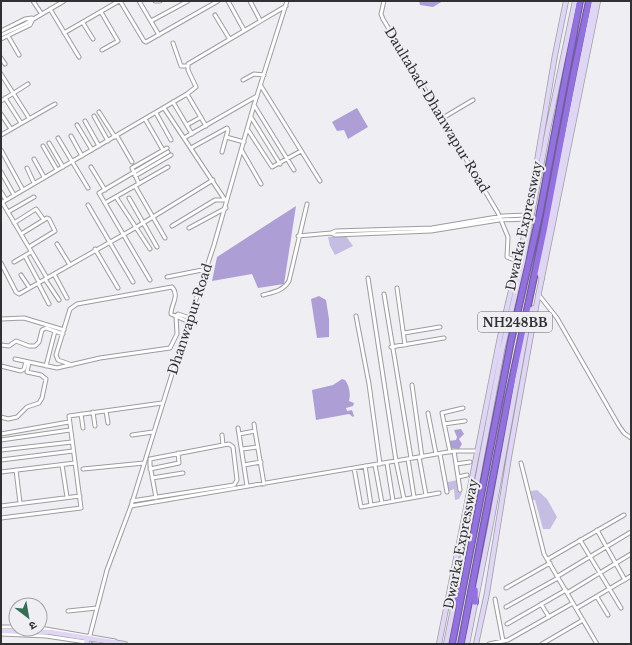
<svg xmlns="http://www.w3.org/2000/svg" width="632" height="645" font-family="'Libre Baskerville','Noto Sans Devanagari',serif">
<rect width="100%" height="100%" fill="#efeef2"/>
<path fill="#c6bde3" d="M346,236L353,246L335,255L330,246L328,237Z
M457,480L460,491L462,493L459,499L455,500L454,489L445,493L444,483Z
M537,490L547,499L557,517L550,529H543L535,500H532L531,491Z"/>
<path fill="#ad9fd6" d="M419,1H443L433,7L420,5Z
M357,108L368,127L348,139L344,130L337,131L332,122Z
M296,206L284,284L258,288L252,274L212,281L217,257Z
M319,296L326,300L329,319V337L317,338L311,299Z
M342,379L345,380C349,385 351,394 349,401L354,403L353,406L346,408L347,411L352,410L354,416L353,417L349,414L316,420L312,390L333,385Z
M461,429L464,434L459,439L462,444L459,449L450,448L449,441L456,440L457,437L454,430Z"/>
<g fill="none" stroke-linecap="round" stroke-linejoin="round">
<g stroke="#9d9da0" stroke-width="5">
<path id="street" d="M33,1L41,13
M120,1L144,41L146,42L218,1
M139,1L159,35
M155,1H160
M228,1L244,30
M250,1L260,20
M384,1L381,14L383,19L498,213L508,237L507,257L519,262
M50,9L79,57
M101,12L118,41L102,50
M215,15L229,38
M151,21L188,1
M83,23L93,39
M1,31L25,19L32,18
M64,33L119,1
M1,35L25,24L64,1
M8,36L19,55
M1,39L30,25L33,19
M173,43L181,66H186
M1,58L5,64
M1,74L29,118
M243,80L254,74L264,75
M261,86L320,181
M187,94L206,126
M5,98L21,123
M1,101L28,84
M173,102L192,134
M254,105L294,170
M164,108L225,200
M99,112L115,137
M156,113L171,140
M1,114L11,129
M94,116L108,141
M251,117L280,164
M145,119L163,150
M441,119L473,100
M85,121L99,146
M77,125L92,150
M187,125L201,117
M248,130L272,167L301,151
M1,135L55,104
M71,136L82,156
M117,136L132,162
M226,137L244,142
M58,138L88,188
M184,138L257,96
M49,143L63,167
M43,146L57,170
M191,148L227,128L228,130L222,152
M1,150L23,190
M242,151L261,184
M34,159L44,177
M91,167L105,190
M27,168L34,183
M1,172L14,195
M135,176L171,155
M139,184L132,168L167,148
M135,186L165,238
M1,192L6,200
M116,197L150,249
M129,198L157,247
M2,202L47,278
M1,203L187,94L196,87L188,70V64L286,6
M105,203L168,167
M88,205L133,282
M8,212L34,197
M14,223L36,209L44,220
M172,226L215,200H226
M189,228L226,208
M331,233L335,235L431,231L499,220L528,219
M21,234L47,218L49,219L55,231L29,247
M298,236L331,233L336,231L432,228L503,216L528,215
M57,244L70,265
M95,249L118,288
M25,256L39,282
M14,262L31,252
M1,263L16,292L19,294L135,228L213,180
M54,274L67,298
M21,275L29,287
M167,277L207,269
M368,278L396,461L404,499
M45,279L59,300
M150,280L99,193L168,152
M38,283L49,304
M397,288L405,345
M384,294L411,458
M538,294L557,318L619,426L624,433L631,438
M263,295C274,292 283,291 289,281L307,204
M176,316L178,314L190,318
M356,316L369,384L380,464
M1,319L24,318L64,330
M404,333L440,327
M1,345L9,346L16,341L29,346H35L39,342L42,330L46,328L63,334
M391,347L444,338
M15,359L57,368L100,358L170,348L177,334L176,316
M72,365L58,360L56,355L70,309L77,304L172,287C180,296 171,304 171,314L189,322
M1,366L21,371L24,369L26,362
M46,366L55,331
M412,385L422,457
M106,411L108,423
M93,412L95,426
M428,413L436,454
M81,414L83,428
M1,417L8,419L17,417L27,407L39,403L42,398L46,379L41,375L27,372L29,362
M254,424L255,431
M444,424L465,421
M238,428L239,434
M1,434L69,422
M132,435L153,432
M1,440L70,430
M242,449L258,447
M1,450L72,442
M454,451L460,490
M450,452L442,413L463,408
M440,454L447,492
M419,457L426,495
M408,459L414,497
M1,460L73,451
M387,463L393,501
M521,463L544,554L597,644
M456,464L470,462
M62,465L67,497
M244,465L261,462
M375,465L382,503
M365,466L371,505
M354,468L361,507L439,493
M83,469L144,463
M150,469L179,463L178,453
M16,470L20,503
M1,472L75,463
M458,477L467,475
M152,478L183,473
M247,486L239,434L255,431L264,484
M156,498L150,465V459L223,445L222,435
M132,501L234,485L237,480L233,447L229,444L223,445
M1,506L80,496
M131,506L454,451H478
M1,518L81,508L69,416L162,403
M597,530L625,580
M580,540L621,608
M548,559L624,515
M558,576L631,532
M506,588L550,563
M567,593L631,554
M597,597L608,615
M495,599L503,641
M541,604L549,617
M506,607L558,578
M577,608L631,576
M68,611L97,608
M507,624L566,590
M1,627H16
M40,628L115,641
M1,634L46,636L86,642
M90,635L107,570L131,506L181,345L214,245L254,105L287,1
M93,644H99
M489,644L508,640L573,603
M542,644L583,620"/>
</g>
<g stroke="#9d9da0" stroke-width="6">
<path id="secondary" d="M542,279L539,273L594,1
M456,593L502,350L523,261L548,129L575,1
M1,631L50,632L125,644
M86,644L88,638
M439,644L500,337L525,232L555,55L566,1
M446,644L454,604
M467,644L491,523L530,310L536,307
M476,644L487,593L509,457L536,307L598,1"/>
</g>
<g stroke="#715ba2" stroke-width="8">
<path id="highway" d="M475,590V602
M453,606L459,590
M452,644L511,341L539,217L580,1
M461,644L508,399L544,230L574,72L589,1"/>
</g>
<use href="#street" stroke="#fff" stroke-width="3"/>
<use href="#secondary" stroke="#dfd5f5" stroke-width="4.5"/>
<use href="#highway" stroke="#9372dd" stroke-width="5.5"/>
</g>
<g text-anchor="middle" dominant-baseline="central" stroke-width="4" stroke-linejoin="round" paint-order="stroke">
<rect fill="#efeef2" stroke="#6a6a6c" stroke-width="1" x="478" y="312" width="74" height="20" rx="3"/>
<g font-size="12" font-weight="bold" fill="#313133">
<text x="515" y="322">NH248BB</text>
</g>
<g font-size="13" fill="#313133" stroke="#efeef2">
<text transform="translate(437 110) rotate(59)">Daultabad-Dhanwapur Road</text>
<text transform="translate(524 226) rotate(-78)">Dwarka Expressway</text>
<text transform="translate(190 319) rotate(-72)">Dhanwapur Road</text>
<text transform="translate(461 544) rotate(-79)">Dwarka Expressway</text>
</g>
</g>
<rect width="632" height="645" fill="none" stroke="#313133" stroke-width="4"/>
<g transform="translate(28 617) rotate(149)"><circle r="19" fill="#efeef2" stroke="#a3a2a6"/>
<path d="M0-3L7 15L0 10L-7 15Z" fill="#356e56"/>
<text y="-6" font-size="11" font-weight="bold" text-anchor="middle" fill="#313133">उ</text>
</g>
</svg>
